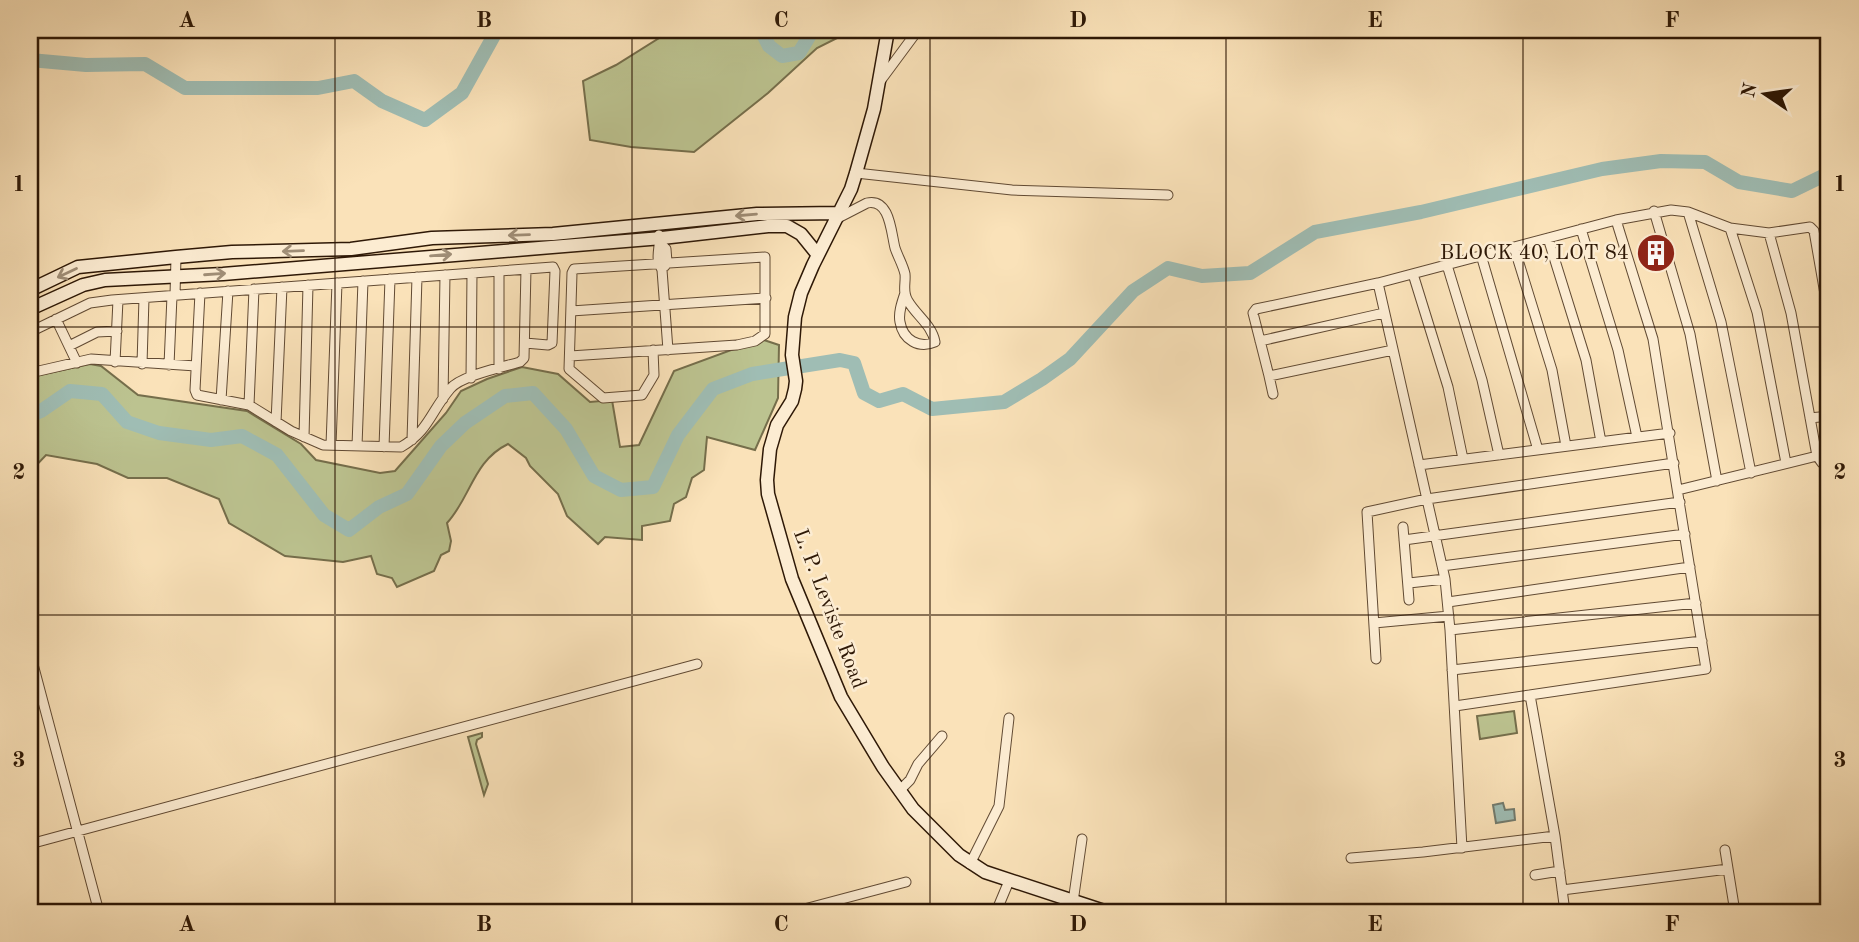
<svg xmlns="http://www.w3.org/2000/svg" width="1859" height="942" font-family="'Old Standard TT',serif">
<rect width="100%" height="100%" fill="#fae2b9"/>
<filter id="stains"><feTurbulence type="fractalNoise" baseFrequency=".00286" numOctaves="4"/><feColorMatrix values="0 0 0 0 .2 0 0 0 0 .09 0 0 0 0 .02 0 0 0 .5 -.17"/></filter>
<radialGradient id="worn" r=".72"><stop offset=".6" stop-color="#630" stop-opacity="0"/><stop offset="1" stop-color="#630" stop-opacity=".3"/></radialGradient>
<path fill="#bcc390" stroke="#756e4b" stroke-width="2" d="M672,30H853L817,48L768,93L694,152L631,147L590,140L583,81L616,65Z
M761,339L779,345L778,398L755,450L707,437L704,470L692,478L686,497L674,504L670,521L642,526V540L605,537L598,544L567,516L558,494L530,466L526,458L508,444C473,461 471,497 447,523L451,541L449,551L441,555L434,571L397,587L392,578L377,574L371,556L343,562L285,556L229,523L219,499L167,478H128L97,464L46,455L30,472V377L90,364L101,366L138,395L247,411L301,444L316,460L380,473L395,471L446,413L461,391L487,379L522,367L558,374L590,402L612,400L620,447L639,445L674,371Z
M1514,711L1517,733L1480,739L1477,716Z
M482,733V737L477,740L476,744L488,784L484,795L468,737Z"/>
<path fill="#9fbdb4" stroke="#727b6e" stroke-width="2" d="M1503,803L1505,810L1514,809L1515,820L1496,823L1493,805Z"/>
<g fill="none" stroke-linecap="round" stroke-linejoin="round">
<path stroke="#9fbdb4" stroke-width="14" d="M761,30L769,46L782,56L799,53L813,30
M30,60L86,65L145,64L185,88H318L354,81L382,101L425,120L462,93L497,30
M30,416L41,411L70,391L102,394L127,422L159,433L211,440L242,436L277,455L324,515L349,530L379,507L407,494L441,446L465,423L505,396L533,393L566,429L594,476L621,490L653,487L678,435L713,389L752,374L840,360L854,363L864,393L879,401L903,394L932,409L1004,402L1042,379L1070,359L1133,291L1168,268L1202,276L1250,273L1315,232L1421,212L1602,169L1661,161L1705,162L1739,182L1792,191L1829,173"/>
<g stroke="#614a33" stroke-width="11">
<path id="street" d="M881,80L918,30
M856,173L1012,190L1168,195
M1654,211L1690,334L1717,481
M1688,212L1721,322L1751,473
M836,219L867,203C890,198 891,232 895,248C898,257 903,265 905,274C906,283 902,292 908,301C916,315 932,325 935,342C919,349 903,340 900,322C898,313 902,302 905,293
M1730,228L1757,312L1786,463
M1581,229L1618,350L1637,437
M1769,233L1791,313L1817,456L1822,463H1829
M659,235C661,248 654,257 662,270L668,350
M1548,238L1586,360L1601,442
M660,243L666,249L667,262L665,266
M1514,247L1552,370L1566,446
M1481,255L1538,450
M1447,265L1482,380L1499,455
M499,271V369
M1413,274L1448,387L1463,459
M1378,283L1256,309L1253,313L1269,376L1393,350
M200,293L195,390L197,395L249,405L291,431L323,445L401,447C429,431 431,411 450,389C460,376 503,367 520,362L524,358L526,269
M175,295L176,257
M571,311L766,298
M56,319L77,363
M30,332L90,303L112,300L553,267L555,271L552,343L548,345L525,343
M1260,341L1384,313
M69,346L97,332L117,331
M570,356L737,345L755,341L765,334V257L574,269L572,273L569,369L603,398L642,395L654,375L653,350
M115,362L118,300
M142,364L144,298
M169,365L172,296
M30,373L91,359L196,366
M1269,376L1273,394
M471,378L472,273
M443,399L445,275
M221,400L228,291
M249,405L254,289
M1810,418L1829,416
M276,422L282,287
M304,437L308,285
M412,440L417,277
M331,445L337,283
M357,446L363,281
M384,447L390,279
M1419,465L1670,433
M1678,490L1817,456
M1403,527L1409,600
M1404,540L1680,502
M1442,566L1685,534
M1409,583L1445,579
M1448,602L1690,567
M1374,623L1449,616
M1450,630L1696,603
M30,653L99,912
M1376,659L1367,512L1427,499L1674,463
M1452,670L1702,641
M1530,695L1555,836L1565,912
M1455,706L1706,669L1653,339L1616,220L1671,210L1688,212L1730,228L1769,233L1810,227L1814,231L1829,317
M899,791L910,780L918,764L942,736
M30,844L697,664
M1462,848L1450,630L1445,579L1378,283L1616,220
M1725,850L1735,912
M1351,858L1423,852L1555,836
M970,864L999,806L1009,718
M1535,875L1560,871
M1562,890L1728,869
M1073,902L1082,839
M793,912L906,882
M996,912L1009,881"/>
</g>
<g stroke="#2e1806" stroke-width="15">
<path id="secondary" d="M888,30L874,109L856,173L851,189L813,265L801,293L795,317L792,355L796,381L795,389L792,401L777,425L770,449L767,480L768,494L792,579L841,697L883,767L913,809L959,855L985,872L1107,912
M30,290L78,267L176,257L232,252L351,249L432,238L553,234L757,214L839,213
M30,309L83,285L105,280L223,274L662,238L768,226H787L801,234L818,255"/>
</g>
<use href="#street" stroke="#fcecd2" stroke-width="9"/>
<use href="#secondary" stroke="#fcecd2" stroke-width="12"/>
</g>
<defs><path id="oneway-shaft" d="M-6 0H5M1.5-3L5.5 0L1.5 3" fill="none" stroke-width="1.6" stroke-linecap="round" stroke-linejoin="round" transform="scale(1.75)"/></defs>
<g stroke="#9f8d76">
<use href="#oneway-shaft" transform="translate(746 215) rotate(175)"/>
<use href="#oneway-shaft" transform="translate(519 235) rotate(178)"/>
<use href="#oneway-shaft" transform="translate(293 251) rotate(178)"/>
<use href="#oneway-shaft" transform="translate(441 255) rotate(-5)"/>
<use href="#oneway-shaft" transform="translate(67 273) rotate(155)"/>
<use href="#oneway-shaft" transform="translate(215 274) rotate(-4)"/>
</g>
<path fill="none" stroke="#2e1806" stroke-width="2" stroke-opacity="0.55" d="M335,30V912M632,30V912M930,30V912M1226,30V912M1523,30V912M30,327H1829M30,615H1829"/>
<defs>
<g id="building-disc" transform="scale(2.0125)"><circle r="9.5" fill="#8f2418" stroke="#fcecd2"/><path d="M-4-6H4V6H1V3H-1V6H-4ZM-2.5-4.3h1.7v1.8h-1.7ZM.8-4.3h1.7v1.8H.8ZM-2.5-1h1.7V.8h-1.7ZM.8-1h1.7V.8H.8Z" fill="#fff"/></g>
</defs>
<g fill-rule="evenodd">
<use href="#building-disc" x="1656" y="253"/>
</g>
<g text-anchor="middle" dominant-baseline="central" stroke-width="5" stroke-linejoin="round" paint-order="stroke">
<g font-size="21" fill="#2e1806" stroke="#fcecd2" text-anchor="end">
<text x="1629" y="253">BLOCK 40, LOT 84</text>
</g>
<g font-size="21" fill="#2e1806" stroke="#fcecd2">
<text transform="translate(829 609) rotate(69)">L. P. Leviste Road</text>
</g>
</g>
<rect width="1859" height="942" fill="none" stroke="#fae2b9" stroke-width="77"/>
<g transform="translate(1765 94) rotate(283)" stroke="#fcecd2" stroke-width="5" paint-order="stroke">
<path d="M0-5L12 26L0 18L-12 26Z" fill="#2e1806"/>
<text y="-10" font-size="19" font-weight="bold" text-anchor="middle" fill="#2e1806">N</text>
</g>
<rect x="38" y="38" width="1782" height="866" fill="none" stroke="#2e1806" stroke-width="2.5"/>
<g font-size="23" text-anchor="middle" font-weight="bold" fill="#2e1806">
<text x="187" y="27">A</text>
<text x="484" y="27">B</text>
<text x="781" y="27">C</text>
<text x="1078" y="27">D</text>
<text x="1375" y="27">E</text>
<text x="1672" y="27">F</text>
<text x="19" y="191">1</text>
<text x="1840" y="191">1</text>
<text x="19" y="479">2</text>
<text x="1840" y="479">2</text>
<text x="19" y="767">3</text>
<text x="1840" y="767">3</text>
<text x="187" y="931">A</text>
<text x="484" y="931">B</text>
<text x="781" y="931">C</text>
<text x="1078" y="931">D</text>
<text x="1375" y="931">E</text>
<text x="1672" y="931">F</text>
</g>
<rect width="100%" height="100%" filter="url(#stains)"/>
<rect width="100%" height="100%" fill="url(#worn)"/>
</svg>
